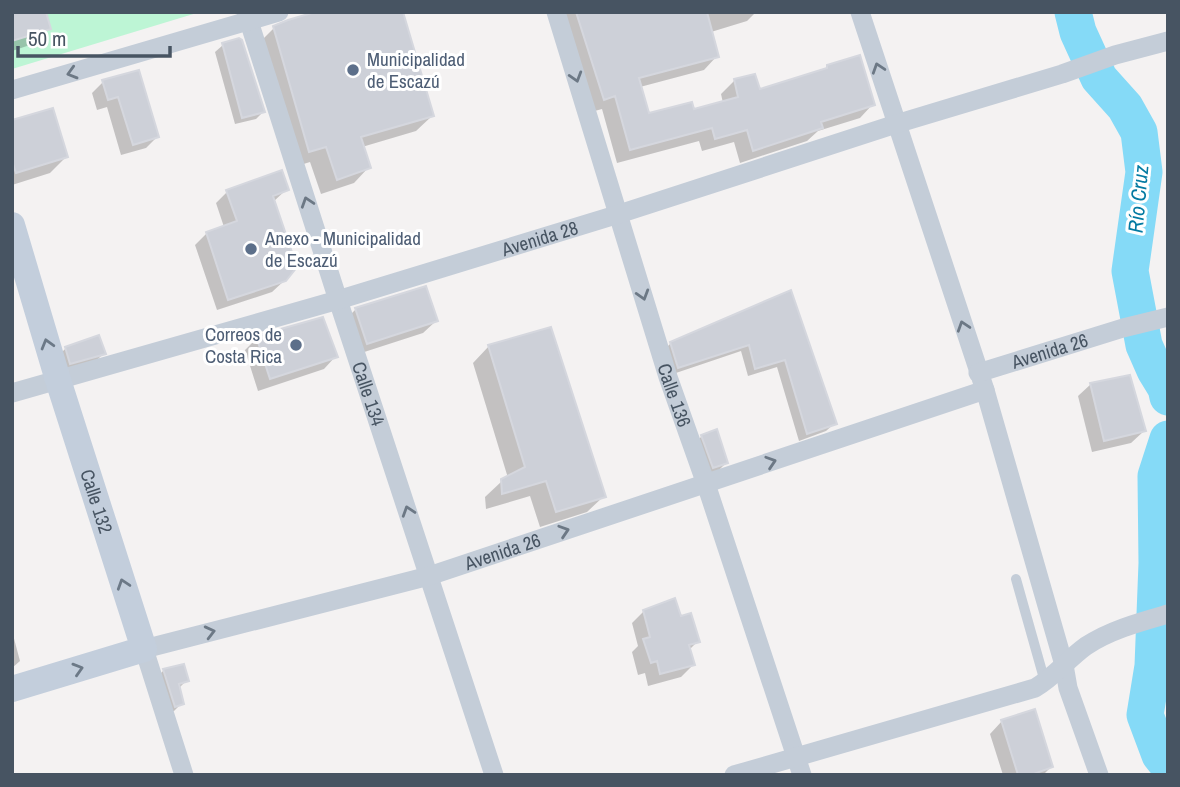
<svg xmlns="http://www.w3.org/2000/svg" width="1180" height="787" font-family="'Archivo Narrow',sans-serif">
<rect width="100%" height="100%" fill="#f4f2f2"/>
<path fill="#bdf5d5" d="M46,12H200L12,69V41L51,29Z"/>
<path fill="#0003" d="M12,12L49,28L33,44L12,51Z
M558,12H756L747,21L711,32L717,56L704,70L640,87L648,115L692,111L723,103L721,94L734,81L759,91L824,70L828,67L873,104L860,118L818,131L807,141L740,163L734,142L702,151L699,141L617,163L602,109L591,112Z
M274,28L432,116L416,131L362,147L369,167L354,183L321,194L310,162L294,167L258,44Z
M223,45L263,112L256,119L235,124L215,52Z
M103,82L157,137L146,148L121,155L107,107L97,110L92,93Z
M12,122L66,157L50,173L12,185Z
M287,189L273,202L285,280L272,292L217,310L195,245L207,233L224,227L216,203L227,192Z
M790,292L835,423L826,431L799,441L777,367L748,376L741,351L670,375L663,351L671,343Z
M356,309L436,321L423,333L355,355L344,321Z
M257,338L336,356L324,369L258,391L245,350Z
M489,346L604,496L587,512L540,527L530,496L486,509L485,497L502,481L508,478L473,363Z
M66,348L104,353L96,361L62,371L57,357Z
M1091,384L1144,431L1131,443L1092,452L1078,396Z
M702,436L726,463L710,479L686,452Z
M644,611L698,641L689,650L693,665L681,677L648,686L645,673L638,675L632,652L638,646L632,623Z
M12,631L20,661L12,668Z
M164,670L187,680L178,689L182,703L174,711L167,714L156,678Z
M1002,721L1051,767L1043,775H1003L990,734Z"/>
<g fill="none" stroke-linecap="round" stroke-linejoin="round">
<path stroke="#85daf7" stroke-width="37" d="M1073,12L1078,32L1099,78L1125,107L1139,132L1144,172L1130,271L1144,345L1155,370L1166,388L1168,397
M1168,439L1156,476L1157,563L1153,666L1145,715L1160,755L1168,765"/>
</g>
<path fill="#cdd0d8" stroke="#d5d7de" stroke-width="2" d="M12,12H46L51,29L12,41Z
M315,12H403L434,116L361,137L371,168L337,180L326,147L309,152L273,26L288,20Z
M576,12H707L719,57L639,78L649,113L692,102L694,109L738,97L734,79L755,74L760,89L827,68V65L860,55L875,105L821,122L823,128L753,151L747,130L715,139L712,128L630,150L615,96L604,100Z
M239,38L242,40L265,112L242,118L222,43Z
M139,70L159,137L133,145L118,97L108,100L102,80Z
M53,108L68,157L16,173L12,161V120Z
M282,170L289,190L273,196L297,267L286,281L228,300L206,232L237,221L226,190Z
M426,286L438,321L367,344L355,308Z
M791,290L837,424L807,434L785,360L755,369L749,345L678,368L670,342Z
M323,317L338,357L270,379L256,336Z
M551,327L606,497L556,512L546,481L502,494L501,479L525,467L488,345Z
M99,335L106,354L70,364L65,347Z
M1130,375L1146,431L1104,441L1090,383Z
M717,429L728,463L713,468L701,435Z
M675,598L681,616L691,613L700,642L689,645L695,665L660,674L657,661L651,663L643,639L650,637L643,610Z
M184,664L189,681L179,684L184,704L175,707L163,669Z
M1035,709L1053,767L1031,775H1018L1001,720Z"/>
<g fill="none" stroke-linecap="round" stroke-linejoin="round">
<path stroke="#c4cdd8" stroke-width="10" d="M1016,579L1045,682"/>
<g stroke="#c4cdd8" stroke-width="19">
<path id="s1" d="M246,12L338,300L494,775"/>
<path id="s2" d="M556,12L668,377L706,484L802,775"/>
<path d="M860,12L985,390L1064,665L1068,688L1099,775"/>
<path d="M12,90L279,12"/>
<path id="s3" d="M978,373L1123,328L1168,317"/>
<path id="s4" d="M12,393L338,300L619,214L896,124L1062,74L1115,55L1168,41"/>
<path id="s5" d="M184,775L144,649L429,576L985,390"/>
<path d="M734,775L1035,688C1054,677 1068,659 1086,646C1110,630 1140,622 1168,614"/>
</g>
<path stroke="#c3cedc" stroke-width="26" id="s6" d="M12,225L58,380L144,649L12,689"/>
</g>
<defs><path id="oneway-chevron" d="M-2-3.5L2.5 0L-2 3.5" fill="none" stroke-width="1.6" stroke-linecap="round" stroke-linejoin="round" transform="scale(1.75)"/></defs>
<g stroke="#6c7885">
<use href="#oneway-chevron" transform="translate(878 68) rotate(-108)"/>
<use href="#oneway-chevron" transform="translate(72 73) rotate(164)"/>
<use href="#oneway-chevron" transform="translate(576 77) rotate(73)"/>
<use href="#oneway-chevron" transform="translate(307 202) rotate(-108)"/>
<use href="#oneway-chevron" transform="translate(643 295) rotate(73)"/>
<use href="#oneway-chevron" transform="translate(963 326) rotate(-108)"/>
<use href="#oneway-chevron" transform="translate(771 462) rotate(-18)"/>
<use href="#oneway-chevron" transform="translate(408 511) rotate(-108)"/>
<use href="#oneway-chevron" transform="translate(564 531) rotate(-18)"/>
<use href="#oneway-chevron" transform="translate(210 632) rotate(-14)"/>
</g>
<g stroke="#6c7987">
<use href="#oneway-chevron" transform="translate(47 344) rotate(-106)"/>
<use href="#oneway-chevron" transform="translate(123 584) rotate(-108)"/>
<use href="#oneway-chevron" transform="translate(78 669) rotate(-17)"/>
</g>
<g fill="#5c6f8a" stroke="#fff" stroke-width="2.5">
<circle cx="353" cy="70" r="7"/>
<circle cx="251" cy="249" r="7"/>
<circle cx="296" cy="345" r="7"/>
</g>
<g text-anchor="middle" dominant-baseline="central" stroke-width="6" stroke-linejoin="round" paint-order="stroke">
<g font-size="19" fill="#4e5e75" stroke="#fff" text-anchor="start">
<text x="367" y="59">Municipalidad<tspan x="367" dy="22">de Escazú</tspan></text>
<text x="265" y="238">Anexo - Municipalidad<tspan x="265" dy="22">de Escazú</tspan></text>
<text x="282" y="334" text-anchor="end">Correos de<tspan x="282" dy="22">Costa Rica</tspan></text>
</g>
<g font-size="19" fill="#475462" stroke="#fff">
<text stroke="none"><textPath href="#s4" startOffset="550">Avenida 28</textPath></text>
<text stroke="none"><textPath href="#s3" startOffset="75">Avenida 26</textPath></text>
<text stroke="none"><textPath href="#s1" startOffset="401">Calle 134</textPath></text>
<text stroke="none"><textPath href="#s2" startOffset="401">Calle 136</textPath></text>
<text stroke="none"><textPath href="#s6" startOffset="289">Calle 132</textPath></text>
<text stroke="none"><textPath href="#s5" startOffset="504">Avenida 26</textPath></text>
</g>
<g font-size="21" font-style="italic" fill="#037aa2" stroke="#fff">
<text transform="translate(1138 199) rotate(-85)">Río Cruz</text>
</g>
</g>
<rect width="1180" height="787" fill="none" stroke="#475462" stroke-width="28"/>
<path d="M18 46v10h152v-10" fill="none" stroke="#475462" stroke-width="3.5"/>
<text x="28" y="46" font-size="21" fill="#475462" stroke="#ffffff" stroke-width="5" paint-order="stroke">50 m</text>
</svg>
